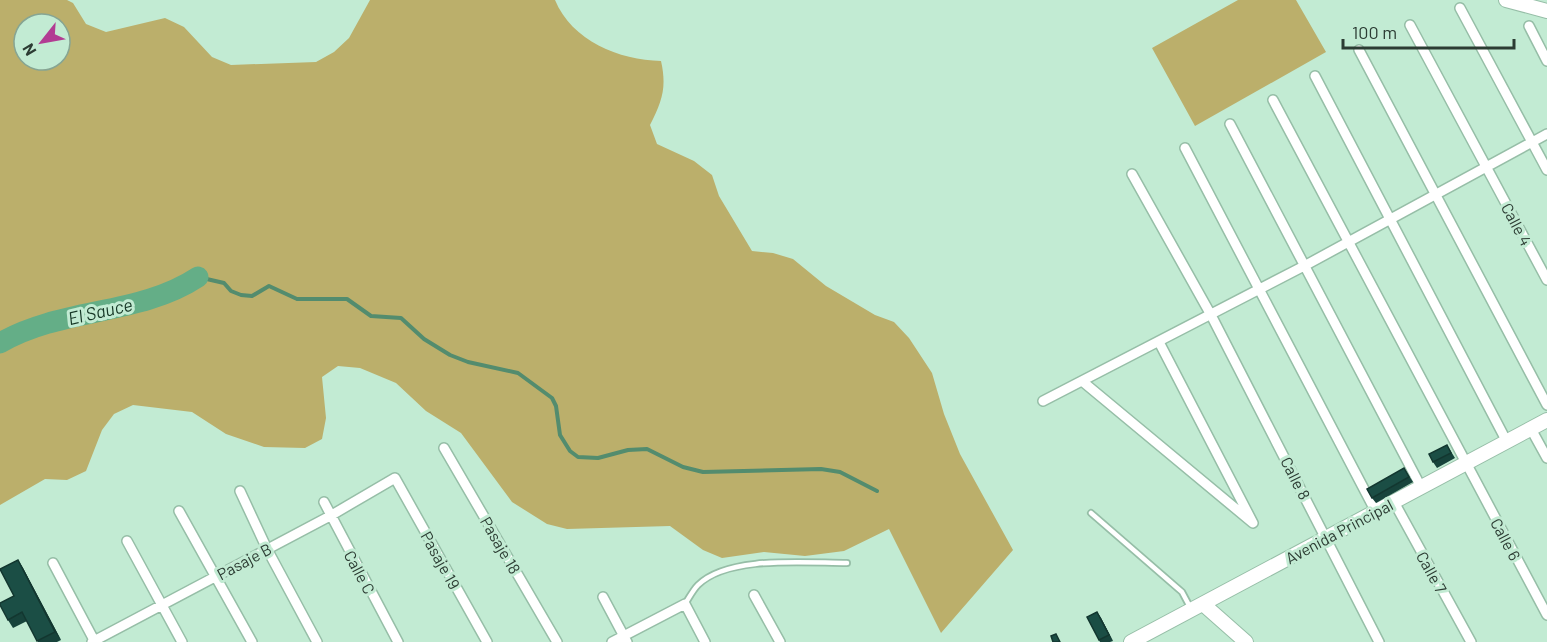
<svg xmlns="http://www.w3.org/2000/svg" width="1547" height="642" font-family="Barlow,sans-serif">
<rect width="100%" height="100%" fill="#c2ebd3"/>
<path fill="#bbaf6b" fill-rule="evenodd" d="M0,0H67L73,3L86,24L106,32L165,18L184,27L212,57L231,65L316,62L334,52L349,38L370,0H555C572,41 619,60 661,61C667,88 662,101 650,125L657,144L694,161L712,175L719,196L752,251L773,253L793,259L826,286L875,315L894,322L909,338L932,373L944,414L960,454L1013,550L941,633L889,529L844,551L805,556L764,552L722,558L703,550L670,526L567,529L547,524L512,502L461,433L426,411L396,383L360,368L338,366L322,377L326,418L322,439L305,448L264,447L226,434L192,412L133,405L114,414L102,430L86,471L67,480L45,479L0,505ZM24,24H60V60H24Z
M1238,0H1296L1326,52L1195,126L1152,48Z"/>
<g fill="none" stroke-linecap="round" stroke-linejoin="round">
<path stroke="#538c6e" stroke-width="4" d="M198,277L224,283L231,291L241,295L252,296L269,286L297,299H347L371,316L401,318L424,339L450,355L468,362L518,373L552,398L556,406L560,435L570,451L578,457L598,458L628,450L647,449L683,467L703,472L821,469L840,472L877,491"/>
<path stroke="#64ae87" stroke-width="21" d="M0,343C62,307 139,316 198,277"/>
<g stroke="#96bea7" stroke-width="8">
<path id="lane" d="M1091,513L1182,592L1190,607
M685,604C689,598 693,590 698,585C728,555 807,563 847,563"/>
</g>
<g stroke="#96bea7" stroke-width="12">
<path id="street" d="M1460,8L1547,170
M1410,25L1547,280
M1529,26L1547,61
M1359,50L1547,405
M1315,76L1507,442
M1273,100L1547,615
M1230,124L1421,487
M1185,148L1376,512
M1132,174L1211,315L1379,642
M1082,381L1253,523L1159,342
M1043,401L1306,265L1547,134
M1531,429L1547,458
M444,448L557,642
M240,491L267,549L317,642
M324,502L398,642
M1394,502L1471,642
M179,511L252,642
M127,541L182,642
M53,563L95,642
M754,595L780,642
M603,597L627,642
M92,642L330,516L395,478L487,642
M612,642L685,604L705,642"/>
</g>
<g stroke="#96bea7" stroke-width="16">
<path id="secondary" d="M1506,0L1547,11
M1203,604L1246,642
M1131,642L1547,420"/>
</g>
<use href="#lane" stroke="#fff" stroke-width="4.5"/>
<use href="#street" stroke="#fff" stroke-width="9"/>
<use href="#secondary" stroke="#fff" stroke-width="14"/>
</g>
<path fill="#17433b" d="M1447,445L1455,458L1437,468L1433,462Z
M1404,468L1413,482L1376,503L1372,498Z
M18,560L23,568L61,640L57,642H38L27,621L13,628L8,620L14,596Z
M1097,612L1101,618L1113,641L1110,642H1100L1087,617Z"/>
<path fill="#133730" d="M18,560L23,568L61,640L55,632Z
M1097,612L1101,618L1113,641L1109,635Z"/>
<path fill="#1b4e45" stroke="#133730" stroke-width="1.5" d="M1447,445L1451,453L1433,462L1429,454Z
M1404,468L1409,477L1372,498L1367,489Z
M18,560L55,632L37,641L22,612L8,620L0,605V603L14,596L0,569Z
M1097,612L1109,635L1099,640L1087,617Z
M1056,634L1060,642H1053L1051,636Z"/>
<g text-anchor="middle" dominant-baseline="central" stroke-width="6" stroke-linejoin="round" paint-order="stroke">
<g font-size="16" fill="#2c3c33" stroke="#c2ebd3">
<text transform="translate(1517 224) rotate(62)">Calle 4</text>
<text transform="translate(1296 478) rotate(63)">Calle 8</text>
<text transform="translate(1339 531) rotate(-28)">Avenida Principal</text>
<text transform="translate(1506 539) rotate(62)">Calle 6</text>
<text transform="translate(501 545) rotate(60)">Pasaje 18</text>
<text transform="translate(441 560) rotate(61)">Pasaje 19</text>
<text transform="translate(244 561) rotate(-28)">Pasaje B</text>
<text transform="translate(360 572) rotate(62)">Calle C</text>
<text transform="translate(1432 572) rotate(61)">Calle 7</text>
</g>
<g font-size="18" font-style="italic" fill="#173827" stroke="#c2ebd3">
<text transform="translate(100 311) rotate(-13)">El Sauce</text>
</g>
</g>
<g transform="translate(42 42) rotate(239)"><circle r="28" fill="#c2ebd3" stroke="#86a593" stroke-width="1.5"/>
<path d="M0-4.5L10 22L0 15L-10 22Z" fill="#b23c93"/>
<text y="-9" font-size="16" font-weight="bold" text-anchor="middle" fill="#2c3c33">N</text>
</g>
<path d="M1343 39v9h171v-9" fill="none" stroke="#2c3c33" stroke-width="3"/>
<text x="1352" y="39" font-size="18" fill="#2c3c33" stroke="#c2ebd3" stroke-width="4.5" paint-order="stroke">100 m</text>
</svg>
